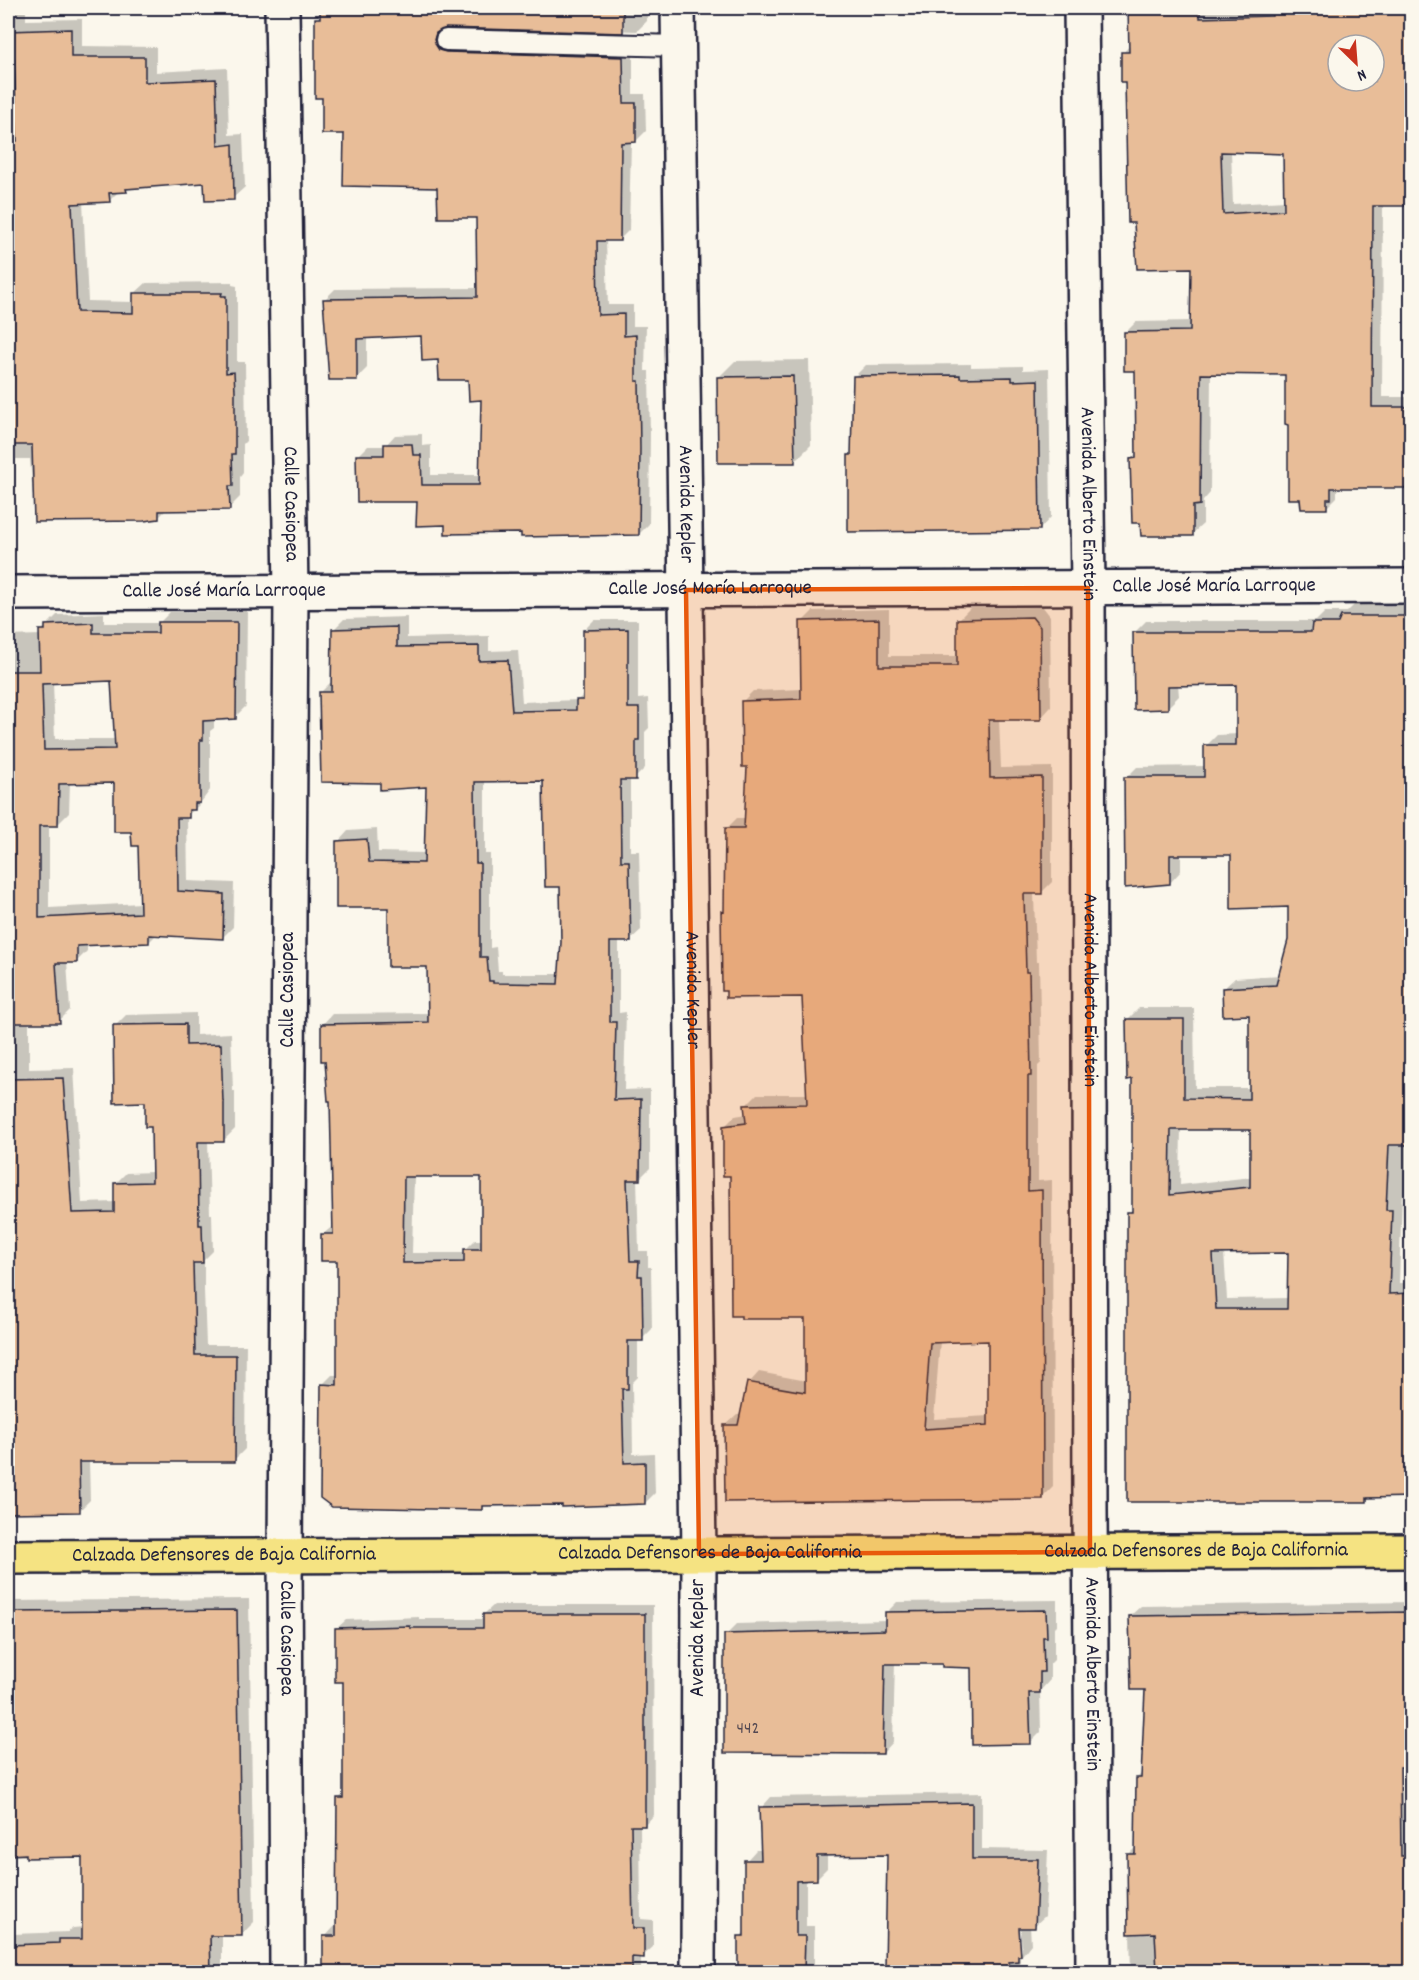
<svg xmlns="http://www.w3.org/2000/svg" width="1419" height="1980" font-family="Dekko,sans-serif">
<rect width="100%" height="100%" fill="#fbf7ec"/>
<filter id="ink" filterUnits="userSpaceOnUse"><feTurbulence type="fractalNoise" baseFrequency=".0167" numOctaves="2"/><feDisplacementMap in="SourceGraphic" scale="12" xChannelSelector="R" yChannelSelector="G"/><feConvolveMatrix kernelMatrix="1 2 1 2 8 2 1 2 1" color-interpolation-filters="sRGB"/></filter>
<g filter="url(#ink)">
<path fill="#0003" fill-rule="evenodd" d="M8,8H26V20L82,19V46L156,47V72L227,68L229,135L243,134L245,187L233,198L206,182L129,187L126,190L119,191L109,201L83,202L88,301L134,302V294L146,283L232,282V285L237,286V362H245L246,441L243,444V473L240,477V497L229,508L167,509L158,518L35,521L30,459H8V131H18L16,57H8Z
M321,8H451L452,17L445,25L443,29L445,36L454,42L460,102L483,58L494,48L633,47V94H645L646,131L636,141H631L629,230L619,240H606L608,305H633V326H646L645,371H649L650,437L649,524L639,534L522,532L447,524L419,501L358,456L368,446H385L395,435L422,434V446L431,445V475H481L482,399L469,379L439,359L423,334L367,337V368L357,378L325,299L335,289L479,288L478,217L439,186L345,132L324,96L316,19L321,14Z
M560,8H647V21L637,31L562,29Z
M1130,8H1412V205H1383L1382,397H1412V486L1341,487L1337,490V497L1326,508L1290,423L1286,373H1211L1210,493L1203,501V524L1192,534L1131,459L1137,453V369L1125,333L1136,322L1192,321V266L1127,80L1123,53L1130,45ZM1338,45H1374V81H1338ZM1231,151L1284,153L1285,201L1233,204Z
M809,360L811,445L794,462L719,377L735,361Z
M971,364V367L1023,366V370L1049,369L1051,517L1040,529L849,455L853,451L855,376L866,365Z
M1354,605H1412V1194H1402L1399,1283H1412V1496H1370L1366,1501L1129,1213L1134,1207L1133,1078L1128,1019L1139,1008H1194L1195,1088H1251L1250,1014L1223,989L1235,978L1280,975L1290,940L1289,906L1233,854L1181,853V871L1170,883L1126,778L1137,767L1206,766V746L1217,735L1238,734V683L1178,684L1179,696L1167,708L1134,633L1146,621H1316L1325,612H1347ZM1181,1128H1252V1177L1180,1185ZM1290,1251L1289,1298L1227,1299L1224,1252Z
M1043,607L1050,616L1051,707L1041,718L999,719L1001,768L1052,767V882L1042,892L1034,893L1036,962H1039L1041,1063L1038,1066V1181L1052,1180L1053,1487L1042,1498L726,1425L737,1415H742L749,1383L759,1372L807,1381V1318L732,1174L724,1127L735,1116L747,1114L746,1105L757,1094H808L803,995L723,912L726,909V829L737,818H746L748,766L742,702L753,691L802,689V622L813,611L889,609V656H958L959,619L970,608ZM989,1340V1416L934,1419L940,1341Z
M247,611L246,706L235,717L214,718V728L210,731V790L199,805L187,816L188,881L234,883L233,927L222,938L157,934L149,942L87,944V951L76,962L67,961L70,1010L59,1021L29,1022V1069L74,1068L82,1203L116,1202V1183L126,1173L153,1172L152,1125L146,1101L115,1026L126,1015L196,1013V1035L231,1033L233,1091H235V1129L224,1140L208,1141L210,1214H212L213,1251L204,1260V1290L206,1345H246L245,1449L234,1460L89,1461L90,1500L79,1511H8V636L41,635V631L57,615L104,613V623H159L170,612ZM112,680L116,739H55L53,682ZM115,781L139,844L141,903L49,908V824H58L69,813L70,782Z
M407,617V638L489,636V651L518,650L522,702L578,700L584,694V630L594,620H638V699L648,698L649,728L645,732V768L635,778H630V851H639L641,930L630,940H619V1013L626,1012L624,1090L650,1089V1168L640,1178H637L639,1251H648V1267H651L652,1329L642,1339H638V1377L632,1383L633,1454L654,1453L655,1493L645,1503L485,1505L481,1509L322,1385L332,1375H338V1260L322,1235L334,1225L332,1100L322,1025L332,1014L429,1013L428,965L389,907L338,842L348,831L377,829L378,852L425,853L427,785L381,781L320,693L330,683H333L334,629L344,619ZM485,780H544L561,885L560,974H502V971H498L496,947L490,948V854H485ZM414,1176H482L483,1240H475L465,1250V1253H412Z
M249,1599L254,1922L242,1934H222V1972H8V1937L13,1934L68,1932L73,1928L84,1927L83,1856H8V1882V1601Z
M1057,1600V1625L1054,1628V1660L1050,1664V1680L1040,1691L1041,1732L1030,1743L973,1666L943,1662H895L893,1742L883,1753L726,1635L737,1624L886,1620V1613L897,1602Z
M1412,1602V1972H1131L1128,1855L1136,1847L1137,1778L1143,1772L1146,1688L1130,1616L1141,1606Z
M494,1605H653L654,1815L645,1825H640L641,1919L653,1920V1947L643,1956H641V1972H324L325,1937L334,1927H337L338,1799L345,1793L344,1681L336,1629L346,1620L419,1617V1619H484V1614Z
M982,1793V1849L1048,1850L1045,1916L1034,1926H1030L1031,1944L1020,1958V1969L1017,1972H924L923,1966L888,1853L827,1854V1868L816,1879H806V1926H814V1972H740V1937L745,1931L746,1861L756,1850H762L761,1808L771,1797ZM1020,1920L1022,1951L1019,1954L1017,1921Z"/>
<path fill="#e8bd98" stroke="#22223b" stroke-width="1.5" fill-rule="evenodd" d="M320,8H378V12L444,9V8H623V33L446,28L436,33L434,40L439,50L446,52L623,57L624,103H636V142L621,143L620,241H597L598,315L624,314V336L636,335V381H639L640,448L639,535L521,537V533L445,534V525L416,526L417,502H357L356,455H384V444H412L413,455H421L422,485H479L481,400L469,401L468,380H439L438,360L422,361L421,336L357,339V380H329L323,299L477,297L476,218H438L437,188L343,186L344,134H322V98H315V18H320Z
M1128,8H1200V18L1272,16L1271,8H1412V206H1373L1372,407H1412V488H1331V499H1327V509H1301L1300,499H1288V425L1285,424V375L1201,374L1200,505L1193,506V536H1141L1140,523H1132L1130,459L1136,458L1135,371H1124V332L1190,331L1191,268L1137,269L1134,223H1128L1125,82H1121V52H1129ZM1338,45H1374V81H1338ZM1221,152L1283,154L1284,210L1223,214Z
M71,29V57H145V82L216,79L218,146L233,144L234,200L205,201L204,183L126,189L127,192L109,193L110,202L72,204L77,312L133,313V293H222L221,296H226V373L234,372L235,391V454H232L233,486H229L230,510L159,511V519L144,521L34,522L32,445H8V141H17L14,58H8V31Z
M960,375V378L1012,377V381L1038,380L1040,530L848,532V455H851L853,376Z
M793,376L795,463H718L717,377Z
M1341,616H1412V1145H1389L1386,1210H1392L1389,1294L1412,1293V1497L1367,1498V1502H1127V1212H1132V1079L1127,1080L1126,1019H1184V1098L1249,1099V1015L1223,1016L1222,988L1276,985L1288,940V907L1231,909V855H1170V884L1125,888L1124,777H1204V745H1236V685L1168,686V709L1134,710L1133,632H1311L1312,623H1338ZM1171,1130H1250V1187L1170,1195ZM1288,1253L1287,1309H1216L1213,1254Z
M1032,617L1040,627L1041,720H989L990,778L1042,777V894H1024L1026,972H1029L1031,1076H1028V1191L1042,1190L1043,1499L725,1502L724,1425H738L747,1382L805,1392V1319H741V1316H731L730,1176H723V1126L746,1123L744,1105L807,1104L802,997L726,998V991H722L721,911L724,912L725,828H744L747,767H742L741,701L801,699L800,621L879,619V666H957V619ZM988,1341V1425L924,1429L930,1343Z
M158,622H237L236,719L203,721V740H200V803H195V810H189V818H177L178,891L224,894L223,939L149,935V943L77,946V963H56L60,1023H8V671H40L39,630H45V625L93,623V633H158ZM111,681L115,749L44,750L42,684ZM114,783V832H131L132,846H138L140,913L39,918V826H58L59,784Z
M397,627V647L479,646V661L508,660L512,711L576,710V700H583V630L628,629V708H639V740H636V780H620L621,861H629L631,942H610V1022H616L614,1100L641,1099L640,1180H627L630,1261H639L638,1276H642L643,1341H628V1389H622L624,1463L645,1462V1504L562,1507V1505L482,1506V1510L332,1507L320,1498L321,1384L337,1385V1261H321V1234H333L330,1101H328L325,1061H321V1024L428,1022L427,967H388V908H336V841L367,839L369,862L424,863L426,787L380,790V783L321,782L319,692H331L332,629ZM543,781L545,887H560L561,942L558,984L493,983V981H489L487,957H480V863H476L475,782ZM404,1177H481V1249H464V1262L403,1263Z
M186,1024V1045L221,1044L223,1102H224V1142H198L199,1225H202L203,1263H193L194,1302L195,1355H236L235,1462H79L80,1512L8,1513V1149H10L8,1079L63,1078L72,1213L114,1212V1183L152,1182L151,1127H145V1102L114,1103L113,1025Z
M237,1610L242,1936H210L211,1972H11L10,1945L59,1943V1939H82V1857L26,1858V1854L8,1855V1612Z
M1046,1610L1047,1637H1043L1044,1672H1040V1693H1029L1031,1744L972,1745L971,1668L942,1667V1664H885L883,1754L724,1753V1634L885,1630V1612Z
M1412,1612V1767H1400L1401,1856H1412V1972H1157L1155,1933L1128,1934L1127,1854H1135L1136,1778H1141L1145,1690H1131L1129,1616Z
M483,1614H645V1826H631L633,1928H644V1958L632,1957V1972H323V1936H336L337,1798H343V1682H335V1628L410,1626V1628H483Z
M972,1803V1859H1038L1035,1928H1019L1021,1956H1018V1961L1009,1962L1010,1972H922V1967L885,1969L887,1855L817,1856V1880L796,1881V1936H805L804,1972H738V1936H744V1860H761L759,1807Z"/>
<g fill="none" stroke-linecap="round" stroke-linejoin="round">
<g stroke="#22223b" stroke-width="24">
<path id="service" d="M446,40L679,46"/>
</g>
<g stroke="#22223b" stroke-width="38">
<g id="minor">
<path id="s1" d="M282,8L291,592L285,1555L287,1972"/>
<path id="s2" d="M678,8L699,1554L698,1972"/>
<path id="s3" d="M1081,8L1088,588L1090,1510L1093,1972"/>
<path id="s4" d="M8,593L1412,586"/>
</g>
</g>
<g stroke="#22223b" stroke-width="38">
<g id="primary">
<path id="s5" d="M8,1557L1412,1551"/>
</g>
</g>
<use href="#service" stroke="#fbf7ec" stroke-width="20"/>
<use href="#minor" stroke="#fbf7ec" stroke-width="33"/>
<use href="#primary" stroke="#f5e382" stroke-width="33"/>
</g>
</g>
<path fill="#e8590c" fill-opacity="0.2" stroke="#e8590c" stroke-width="4.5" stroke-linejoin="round" d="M1088,588L1090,1552L699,1554L686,590Z"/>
<g text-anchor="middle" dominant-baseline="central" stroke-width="5" stroke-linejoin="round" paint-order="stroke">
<g font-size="18" fill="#544952">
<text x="748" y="1729">442</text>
</g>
<g font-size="21" fill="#22223b" stroke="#fbf7ec">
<text stroke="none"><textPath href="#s1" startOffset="496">Calle Casiopea</textPath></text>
<text stroke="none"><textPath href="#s2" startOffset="496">Avenida Kepler</textPath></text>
<text stroke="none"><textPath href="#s3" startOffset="496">Avenida Alberto Einstein</textPath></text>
<text stroke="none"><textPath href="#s4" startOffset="1206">Calle José María Larroque</textPath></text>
<text stroke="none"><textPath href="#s4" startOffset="702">Calle José María Larroque</textPath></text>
<text stroke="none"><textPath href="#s4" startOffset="216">Calle José María Larroque</textPath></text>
<text transform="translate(289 990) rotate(-90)">Calle Casiopea</text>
<text stroke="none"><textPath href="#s2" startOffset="982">Avenida Kepler</textPath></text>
<text stroke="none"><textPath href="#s3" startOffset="982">Avenida Alberto Einstein</textPath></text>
<text stroke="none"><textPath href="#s5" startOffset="1188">Calzada Defensores de Baja California</textPath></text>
<text stroke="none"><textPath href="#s5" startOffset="702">Calzada Defensores de Baja California</textPath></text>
<text stroke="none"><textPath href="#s5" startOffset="216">Calzada Defensores de Baja California</textPath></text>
<text stroke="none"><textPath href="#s1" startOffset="1630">Calle Casiopea</textPath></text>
<text transform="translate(699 1638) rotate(-90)">Avenida Kepler</text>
<text stroke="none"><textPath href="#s3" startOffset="1666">Avenida Alberto Einstein</textPath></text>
</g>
</g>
<rect width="1419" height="1980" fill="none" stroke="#fbf7ec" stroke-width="30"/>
<rect x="15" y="15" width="1389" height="1950" fill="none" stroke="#22223b" stroke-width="2" filter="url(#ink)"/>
<g transform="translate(1356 63) rotate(155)"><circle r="28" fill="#fbf7ec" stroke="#a4a2a5" stroke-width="1.5"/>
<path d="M0-4.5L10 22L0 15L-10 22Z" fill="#c8321e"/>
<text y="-9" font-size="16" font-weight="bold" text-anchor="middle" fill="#22223b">N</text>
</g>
</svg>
